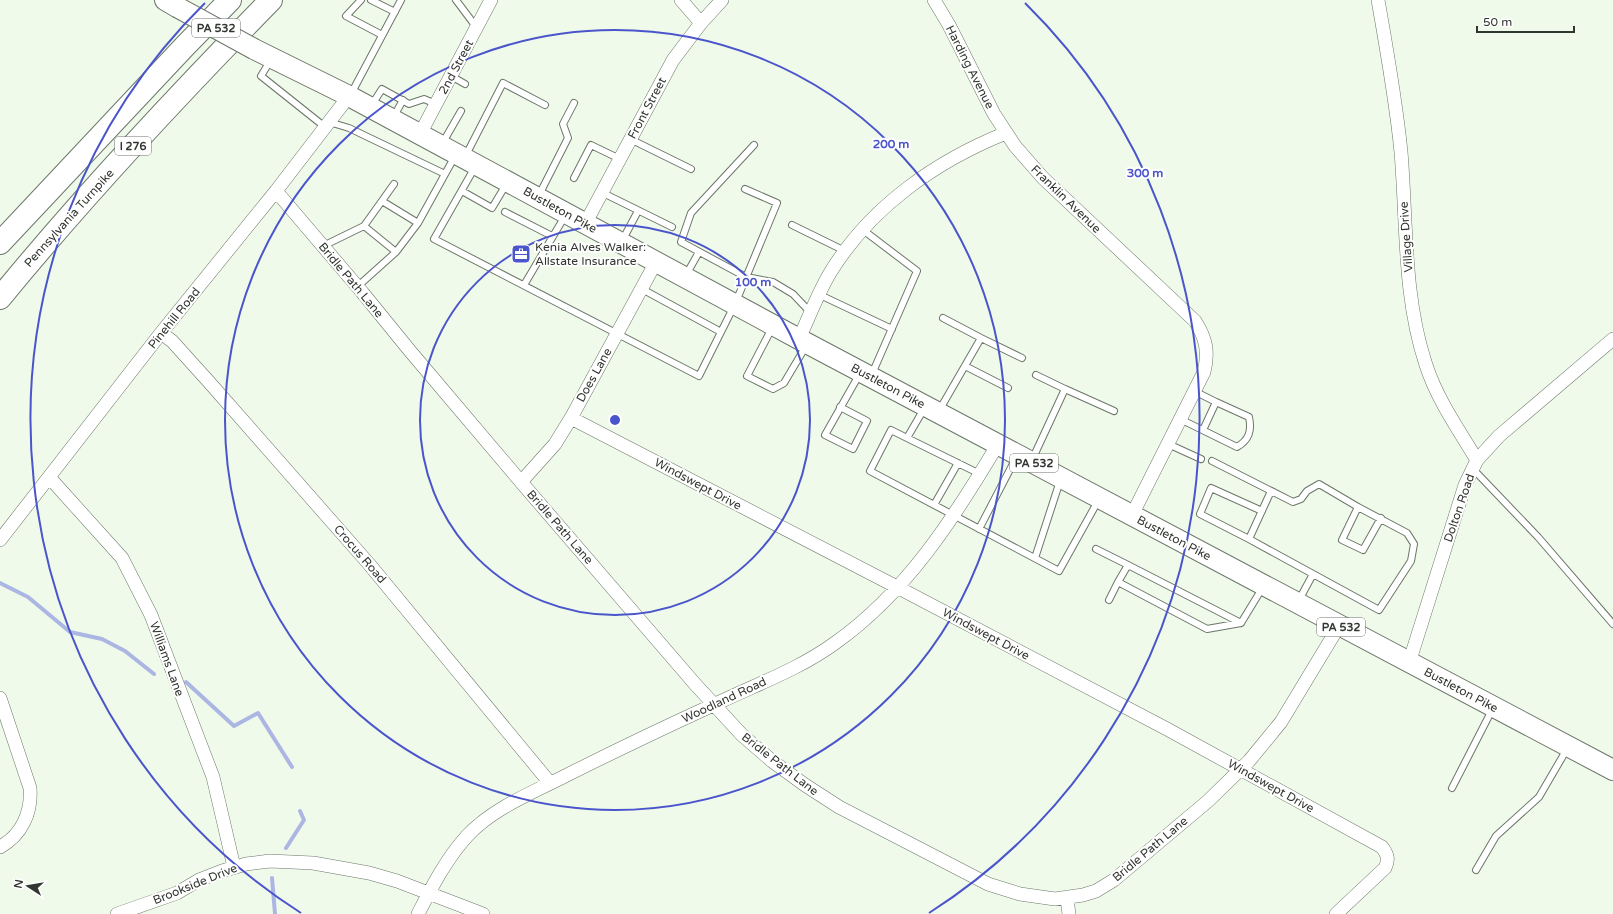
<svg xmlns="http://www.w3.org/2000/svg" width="1613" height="914" font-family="'Varela Round',sans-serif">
<rect width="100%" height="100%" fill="#effaeb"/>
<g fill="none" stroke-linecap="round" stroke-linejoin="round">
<path stroke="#acb6e3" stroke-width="4" d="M0,583L28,597L70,632L102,639L125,651L154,674
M186,682L234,726L258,713L292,767
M286,848L304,820L300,811
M272,878L275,914"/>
<g stroke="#6c7669" stroke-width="8">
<path id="lane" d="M361,0L346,16L382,35
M371,0L395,12
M456,0L477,28
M270,61L261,76L325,127
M451,76L465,84
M351,94L401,0
M371,106L382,89L409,104L424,99L436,104
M394,116L403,100
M329,122L349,128L445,174
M630,139L691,169
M442,144L461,111
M754,145L691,213L681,242L746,277L773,282L793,294L811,313
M465,157L503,83L545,105
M475,167L434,239L699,376L735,304L777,203L745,189
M574,178L591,145L620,159
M462,191L492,208L507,183
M601,192L672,227
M539,195L568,138L563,124L574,103
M382,201L418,223
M505,212L552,236
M792,225L845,251
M863,230L917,271L872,374
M622,241L638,211
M323,246L364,226L394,184
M396,252L418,223L455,156
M686,275L699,252
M524,285L565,216
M358,286L396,252L364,226
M642,289L721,332
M820,295L892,329
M772,328L747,376L773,389L784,383L806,346
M981,338L1022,358
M965,366L1008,388
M1065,389L1114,411
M1194,391L1216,402
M840,407L867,421L853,449L825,435L859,375
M925,407L907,438L980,474
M940,409L981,338L943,318
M1180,419L1237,447C1249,440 1252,431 1249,417L1216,402L1203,430
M907,438L891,430L870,471L1059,571L1098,501
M1168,444L1201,459
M1032,460L1065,389L1036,375
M1212,461L1293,502L1301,499L1307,491L1319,484L1358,507
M1473,469L1538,537L1613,624
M1271,491L1249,539L1313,574
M934,505L958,463
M979,529L1017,456
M1249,539L1200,514L1211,488L1262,511
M1096,549L1128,565
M1035,558L1060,481
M1109,600L1118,582
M1299,600L1313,574L1379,610L1411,561L1414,544L1407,533L1358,507L1342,540L1363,550L1381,518
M1241,623L1207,629L1118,582L1128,565L1241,623L1263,587
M1452,788L1493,708
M1476,870L1496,836L1539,797L1567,749"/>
</g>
<g stroke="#6c7669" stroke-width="14">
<path id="street" d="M681,0L701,23
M934,0L949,25L994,114L1015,146L1043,178L1195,321C1206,338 1209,352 1204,372L1132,515
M1378,0C1387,51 1396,101 1401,152C1407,223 1403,296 1426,365C1437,399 1458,429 1477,460
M420,134L491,0
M276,191L362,292L410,351L521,482L695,684L742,735L772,761L805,785L839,807L988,884L1020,894L1055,899L1083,895L1096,891L1114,880L1208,801L1249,761L1281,722L1339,626
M585,224L673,60L701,23L722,0
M161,333L172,341L209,382L369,564L550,783
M799,339C809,317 818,293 830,273C870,207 936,161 1006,133
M571,418L897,587L1167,729L1382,847C1388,855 1389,860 1385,868L1336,914
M49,477L122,558L151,615L213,777L234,867
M521,482L555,444L571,418L656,262
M0,540L161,333L276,191L349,96
M1409,663L1465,485L1477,460L1499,436L1613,339
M0,698L30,788C32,812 22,835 0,847
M1067,899L1069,914
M117,914L177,893L199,880L222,871L246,864L270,861L313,863L369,873L397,881L483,914
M418,914C432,887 446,859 467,836C493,808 532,793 565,776C617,750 669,725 722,701C760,683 801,668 835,643C906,593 954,518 998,444"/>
</g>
<g stroke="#6c7669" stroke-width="22">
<path id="primary" d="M165,0L177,7
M254,49L349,96L799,339L1613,770"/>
</g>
<g stroke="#6c7669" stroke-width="24">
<path id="highway" d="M0,243L185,46L230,0
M0,298C85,194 177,96 271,0"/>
</g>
<use href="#lane" stroke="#fff" stroke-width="6"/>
<use href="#street" stroke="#fff" stroke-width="13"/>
<use href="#primary" stroke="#fff" stroke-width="20"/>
<use href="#highway" stroke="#fff" stroke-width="22"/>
<g stroke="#6c7669" stroke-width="22" stroke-linecap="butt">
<path id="primary-bridge" d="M177,7L254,49"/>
</g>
<use href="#primary-bridge" stroke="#fff" stroke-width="20"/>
</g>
<g fill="none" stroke="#4b55cb" stroke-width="2">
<circle cx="615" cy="420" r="195"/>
<circle cx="615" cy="420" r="390"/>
<path d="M301 913A585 585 0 0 1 205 3M1025 3A585 585 0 0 1 929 913"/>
</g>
<defs>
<g id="office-square" transform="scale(1)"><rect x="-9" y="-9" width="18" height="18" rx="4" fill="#4b55cb" stroke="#fff"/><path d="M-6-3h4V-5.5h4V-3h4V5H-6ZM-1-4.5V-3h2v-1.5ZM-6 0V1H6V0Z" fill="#fff"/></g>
</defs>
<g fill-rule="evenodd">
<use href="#office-square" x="521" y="254"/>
</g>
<g text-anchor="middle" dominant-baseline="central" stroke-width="4" stroke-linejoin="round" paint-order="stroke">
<g fill="#fff" stroke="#70726e" stroke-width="1">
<rect x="192" y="19" width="48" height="18" rx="3"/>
<rect x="115" y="137" width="36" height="18" rx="3"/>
<rect x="1010" y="454" width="48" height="18" rx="3"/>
<rect x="1317" y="618" width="48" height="18" rx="3"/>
</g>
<g font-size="11" font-weight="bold" fill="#323630">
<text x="216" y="28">PA 532</text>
<text x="133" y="146">I 276</text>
<text x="1034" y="463">PA 532</text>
<text x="1341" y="627">PA 532</text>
</g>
<g font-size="12" fill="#323630" stroke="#fff">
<text transform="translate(456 67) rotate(-62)">2nd Street</text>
<text transform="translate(970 67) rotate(63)">Harding Avenue</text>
<text transform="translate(647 108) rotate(-62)">Front Street</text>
<text transform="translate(1066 199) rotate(44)">Franklin Avenue</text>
<text transform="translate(560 210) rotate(29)">Bustleton Pike</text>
<text transform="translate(69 218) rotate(-48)">Pennsylvania Turnpike</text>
<text transform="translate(1406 237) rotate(-94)">Village Drive</text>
<text transform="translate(351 280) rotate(50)">Bridle Path Lane</text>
<text transform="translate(174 318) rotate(-51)">Pinehill Road</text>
<text transform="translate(594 375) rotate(-61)">Does Lane</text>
<text transform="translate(888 386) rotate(28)">Bustleton Pike</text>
<text transform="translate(698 484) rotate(28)">Windswept Drive</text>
<text transform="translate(1459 508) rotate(-71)">Dolton Road</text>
<text transform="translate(560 527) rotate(49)">Bridle Path Lane</text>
<text transform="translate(1174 538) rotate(28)">Bustleton Pike</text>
<text transform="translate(360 554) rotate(49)">Crocus Road</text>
<text transform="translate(986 634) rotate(28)">Windswept Drive</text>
<text transform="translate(167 659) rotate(70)">Williams Lane</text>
<text transform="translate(1461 690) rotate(28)">Bustleton Pike</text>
<text transform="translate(724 700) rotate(-25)">Woodland Road</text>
<text transform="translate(780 764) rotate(38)">Bridle Path Lane</text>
<text transform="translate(1271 786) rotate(29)">Windswept Drive</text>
<text transform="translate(1150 849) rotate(-40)">Bridle Path Lane</text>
<text transform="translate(195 884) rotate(-22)">Brookside Drive</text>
</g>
<g font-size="12" fill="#323630" stroke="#fff" text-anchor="start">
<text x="535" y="247">Kenia Alves Walker:<tspan x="535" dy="14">Allstate Insurance</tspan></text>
</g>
</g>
<circle cx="615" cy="420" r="6" fill="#4b55cb" stroke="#fff" stroke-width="2"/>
<g font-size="12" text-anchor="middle" font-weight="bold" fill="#4b55cb" stroke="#fff" stroke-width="4" stroke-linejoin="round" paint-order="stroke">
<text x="891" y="148">200 m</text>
<text x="1145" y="177">300 m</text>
<text x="753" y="286">100 m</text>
</g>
<g transform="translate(28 886) rotate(282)" stroke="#ffffff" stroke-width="3" paint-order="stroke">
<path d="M0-3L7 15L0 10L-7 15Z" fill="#323630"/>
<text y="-6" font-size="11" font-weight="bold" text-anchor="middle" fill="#323630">N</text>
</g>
<path d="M1477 26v6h97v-6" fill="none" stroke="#323630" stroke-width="2"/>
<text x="1483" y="26" font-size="12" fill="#323630" stroke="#ffffff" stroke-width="3" paint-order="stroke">50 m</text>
</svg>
